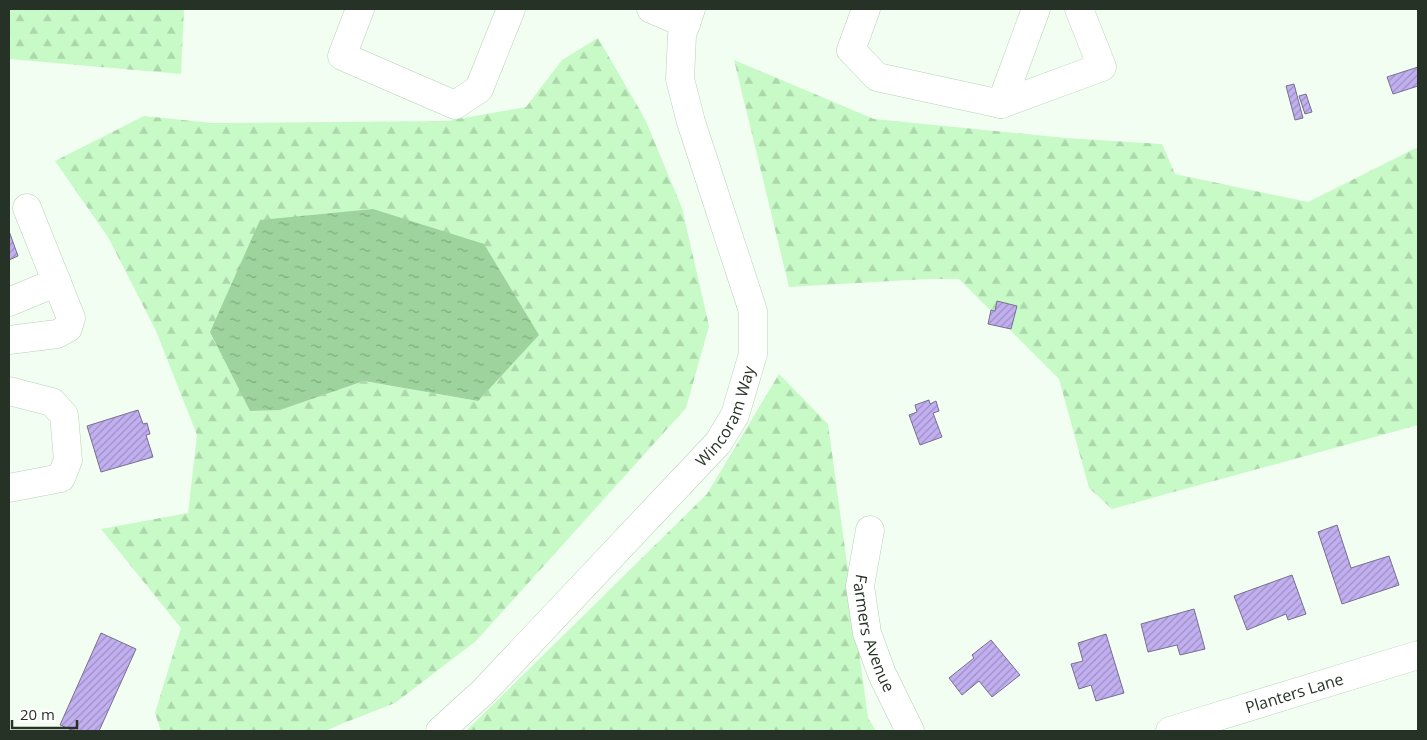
<svg xmlns="http://www.w3.org/2000/svg" width="1427" height="740" font-family="'Open Sans',sans-serif">
<defs>
<pattern id="forest-firs" width="22" height="20" patternUnits="userSpaceOnUse" patternTransform="scale(1.25)"><rect width="22" height="20" fill="#c8fac7"/><path d="M5 1l3.5 6h-7zM16 11l3.5 6h-7z" fill="#acd7ab"/></pattern>
<pattern id="water-ripples" width="26" height="14" patternUnits="userSpaceOnUse" patternTransform="scale(1.25)"><rect width="26" height="14" fill="#9ed39d"/><path d="M2 4q2-2 4 0t4 0M15 11q2-2 4 0t4 0" fill="none" stroke="#81ac80"/></pattern>
<pattern id="building-hatch" width="6" height="6" patternUnits="userSpaceOnUse" patternTransform="scale(1.25)"><rect width="6" height="6" fill="#c1aff0"/><path d="M-1 1l2-2M0 6l6-6M5 7l2-2" fill="none" stroke="#9d8fc2"/></pattern>
</defs>
<rect width="100%" height="100%" fill="#f2fef2"/>
<path fill="url(#forest-firs)" fill-rule="evenodd" d="M9,9H184L181,74L9,59Z
M598,38L645,119L682,208L709,326L686,408L476,641L395,703L341,724L326,731H161L155,713L181,628L101,529L188,513L197,435L156,331L108,237L55,161L144,116L212,123L447,121L526,107L562,60ZM210,332L478,401L364,381L280,410Z
M734,60L874,119L1066,138L1162,144L1175,174L1308,202L1418,147V425L1112,509L1089,488L1059,379L959,279H927L789,287Z
M779,374L828,424L868,718L876,731H466L707,494Z"/>
<path fill="url(#water-ripples)" d="M373,209L484,244L539,335L478,401L364,381L280,410L250,411L210,332L260,220Z"/>
<path fill="url(#building-hatch)" stroke="#776f8f" d="M1418,67V86L1393,94L1387,77Z
M1294,84L1303,118L1295,120L1286,86Z
M1306,94L1312,112L1305,114L1299,96Z
M9,231L18,256L9,260Z
M997,301L1017,306L1011,329L988,324L991,310L995,311Z
M929,400L930,404L936,401L939,411L933,413L942,437L920,445L909,415L917,412L915,405Z
M138,410L143,424L147,423L150,434L146,435L153,457L101,472L87,426Z
M1337,525L1351,568L1389,556L1399,585L1342,604L1318,532Z
M1292,575L1306,614L1288,620L1286,614L1247,630L1234,596Z
M1194,609L1205,649L1180,655L1177,645L1148,652L1141,624Z
M101,633L136,649L99,731H74L60,725Z
M1106,634L1124,693L1096,701L1091,685L1079,689L1071,664L1083,661L1078,643Z
M991,640L1020,675L992,697L979,681L962,695L949,678L974,658L972,655Z"/>
<g fill="none" stroke-linecap="round" stroke-linejoin="round">
<g stroke="#b6d2b5" stroke-width="29">
<g id="minor">
<path d="M360,9L342,56L455,105L479,89L511,9"/>
<path d="M651,9L686,24"/>
<path d="M866,9L851,50L877,77L1001,104L1036,9"/>
<path d="M1001,104L1102,67L1079,9"/>
<path d="M9,302L57,282"/>
<path d="M9,340L57,334L68,328L71,318L27,208"/>
<path d="M9,391L52,402L64,415L68,460L61,478L9,488"/>
<path id="s1" d="M870,530L860,586L867,633L882,674L910,731"/>
<path id="s2" d="M440,731L483,692L718,443L735,415L753,354V311L691,122L680,79L682,35L691,9"/>
<path id="s3" d="M1170,731L1418,655"/>
</g>
</g>
<use href="#minor" stroke="#fff" stroke-width="28"/>
</g>
<g text-anchor="middle" dominant-baseline="central" stroke-width="5" stroke-linejoin="round" paint-order="stroke">
<g font-size="16" fill="#273227" stroke="#fff">
<text stroke="none"><textPath href="#s2" startOffset="428">Wincoram Way</textPath></text>
<text stroke="none"><textPath href="#s1" startOffset="106">Farmers Avenue</textPath></text>
<text stroke="none"><textPath href="#s3" startOffset="130">Planters Lane</textPath></text>
</g>
</g>
<rect width="1427" height="740" fill="none" stroke="#273227" stroke-width="20"/>
<path d="M12 720v8h65v-8" fill="none" stroke="#273227" stroke-width="2.5"/>
<text x="20" y="720" font-size="15" fill="#273227" stroke="#ffffff" stroke-width="4" paint-order="stroke">20 m</text>
</svg>
